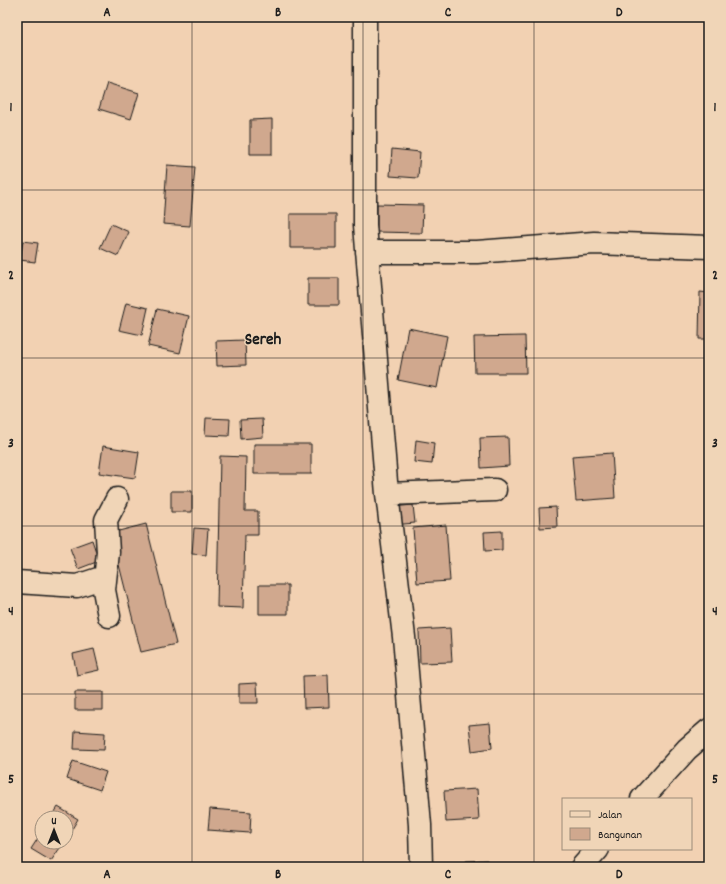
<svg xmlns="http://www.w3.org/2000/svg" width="726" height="884" font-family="Dekko,sans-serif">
<rect width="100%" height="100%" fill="#f2d1b2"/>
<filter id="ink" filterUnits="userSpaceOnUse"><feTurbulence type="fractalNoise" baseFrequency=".025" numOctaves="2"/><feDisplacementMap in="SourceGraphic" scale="8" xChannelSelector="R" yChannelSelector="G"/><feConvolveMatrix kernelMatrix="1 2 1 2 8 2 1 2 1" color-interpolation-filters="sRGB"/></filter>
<g filter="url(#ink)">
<path fill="#d0a88e" stroke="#1c1c1c" d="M107,83L139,93L131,119L99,109Z
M272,119V154H250V120Z
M392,149L420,152L418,178L390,176Z
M167,165L195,167L190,226L163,224Z
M377,204L423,205L422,233L377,232Z
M290,214H336V248H290Z
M111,224L129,232L118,256L100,248Z
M23,241L38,243L35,262L20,260Z
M308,278H339V305H308Z
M700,292L709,293V339H699Z
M126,303L148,308L142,335L119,330Z
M157,309L189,316L180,353L148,346Z
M408,328L447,336L437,388L398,380Z
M525,336L526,373H475L474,337Z
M245,340L246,365L217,366L216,341Z
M206,418L230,419L229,436L205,435Z
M262,419L263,437L241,439L240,420Z
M508,437L509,466L481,468L480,438Z
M416,440L434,443L432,464L414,462Z
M254,444H311V474H254Z
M103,446L139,452L135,478L99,473Z
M612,453L615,498L576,501L572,456Z
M220,456L246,457L245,511H258V535H245L243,608L217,607Z
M171,491H192V512H171Z
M413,505L415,523L393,525L392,507Z
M556,507L557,527L540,528L539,508Z
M146,524L176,644L141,652L111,533Z
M446,525L450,581L417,583L413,528Z
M194,528L208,529L206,555L192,554Z
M502,531V550L485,551L484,532Z
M92,540L99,561L78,569L70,548Z
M259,585H288V614H259Z
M450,628L452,662L420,663L419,630Z
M94,649L99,670L77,675L73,654Z
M328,675L329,707L304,708L303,676Z
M257,683L258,703H239V684Z
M75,692H103V710H75Z
M490,723L492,748L472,751L469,725Z
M75,731L105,733L104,750L74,749Z
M73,761L106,772L100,790L67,779Z
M477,789L479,820L446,822L444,791Z
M58,807L78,819L66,839V818H51Z
M210,809L251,812L250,833L208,830Z
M42,832V842H64L51,861L31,849Z
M487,860V867H465V861Z"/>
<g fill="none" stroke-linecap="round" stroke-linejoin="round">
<g stroke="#1c1c1c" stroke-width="25">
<path id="minor" d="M365,17V225L387,494L404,637L420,825L421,867
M367,252H477L594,243L709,247
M387,494L495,490
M17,582L77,586L104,577
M109,616L104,590L108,552L106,520L117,499
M642,799L687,749L709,730
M582,867L598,849"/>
</g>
<use href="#minor" stroke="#f0d5b7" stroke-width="22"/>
</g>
</g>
<path fill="none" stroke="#1c1c1c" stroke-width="1" stroke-opacity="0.55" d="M192,17V867M363,17V867M534,17V867M17,190H709M17,358H709M17,526H709M17,694H709"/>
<g text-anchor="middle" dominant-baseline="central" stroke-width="3" stroke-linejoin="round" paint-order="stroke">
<g font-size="17" font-weight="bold" fill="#1c1c1c" stroke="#f0d5b7">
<text x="263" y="341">Sereh</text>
</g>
</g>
<rect width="726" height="884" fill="none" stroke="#f0d5b7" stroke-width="44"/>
<rect x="562" y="798" width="130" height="52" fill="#f0d5b7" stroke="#9b8b79"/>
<rect x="570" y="811" width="20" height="6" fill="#f0d5b7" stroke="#9b8b79"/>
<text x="598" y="818" font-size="12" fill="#1c1c1c">Jalan</text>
<rect x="570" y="828" width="20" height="12" fill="#d0a88e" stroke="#9b8b79"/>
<text x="598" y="838" font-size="12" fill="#1c1c1c">Bangunan</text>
<g transform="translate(54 830)"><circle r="19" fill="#f0d5b7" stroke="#9b8b79"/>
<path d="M0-3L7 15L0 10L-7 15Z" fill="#1c1c1c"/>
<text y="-6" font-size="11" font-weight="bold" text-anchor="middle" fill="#1c1c1c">U</text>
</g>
<rect x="22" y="22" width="682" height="840" fill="none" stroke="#1c1c1c" stroke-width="1.5"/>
<g font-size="13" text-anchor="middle" font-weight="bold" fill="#1c1c1c">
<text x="107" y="16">A</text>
<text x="278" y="16">B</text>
<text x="448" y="16">C</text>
<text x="619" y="16">D</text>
<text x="11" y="111">1</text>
<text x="715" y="111">1</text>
<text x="11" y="279">2</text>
<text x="715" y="279">2</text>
<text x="11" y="447">3</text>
<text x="715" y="447">3</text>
<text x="11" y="615">4</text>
<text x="715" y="615">4</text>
<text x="11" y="783">5</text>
<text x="715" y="783">5</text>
<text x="107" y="878">A</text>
<text x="278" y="878">B</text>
<text x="448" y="878">C</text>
<text x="619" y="878">D</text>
</g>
</svg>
